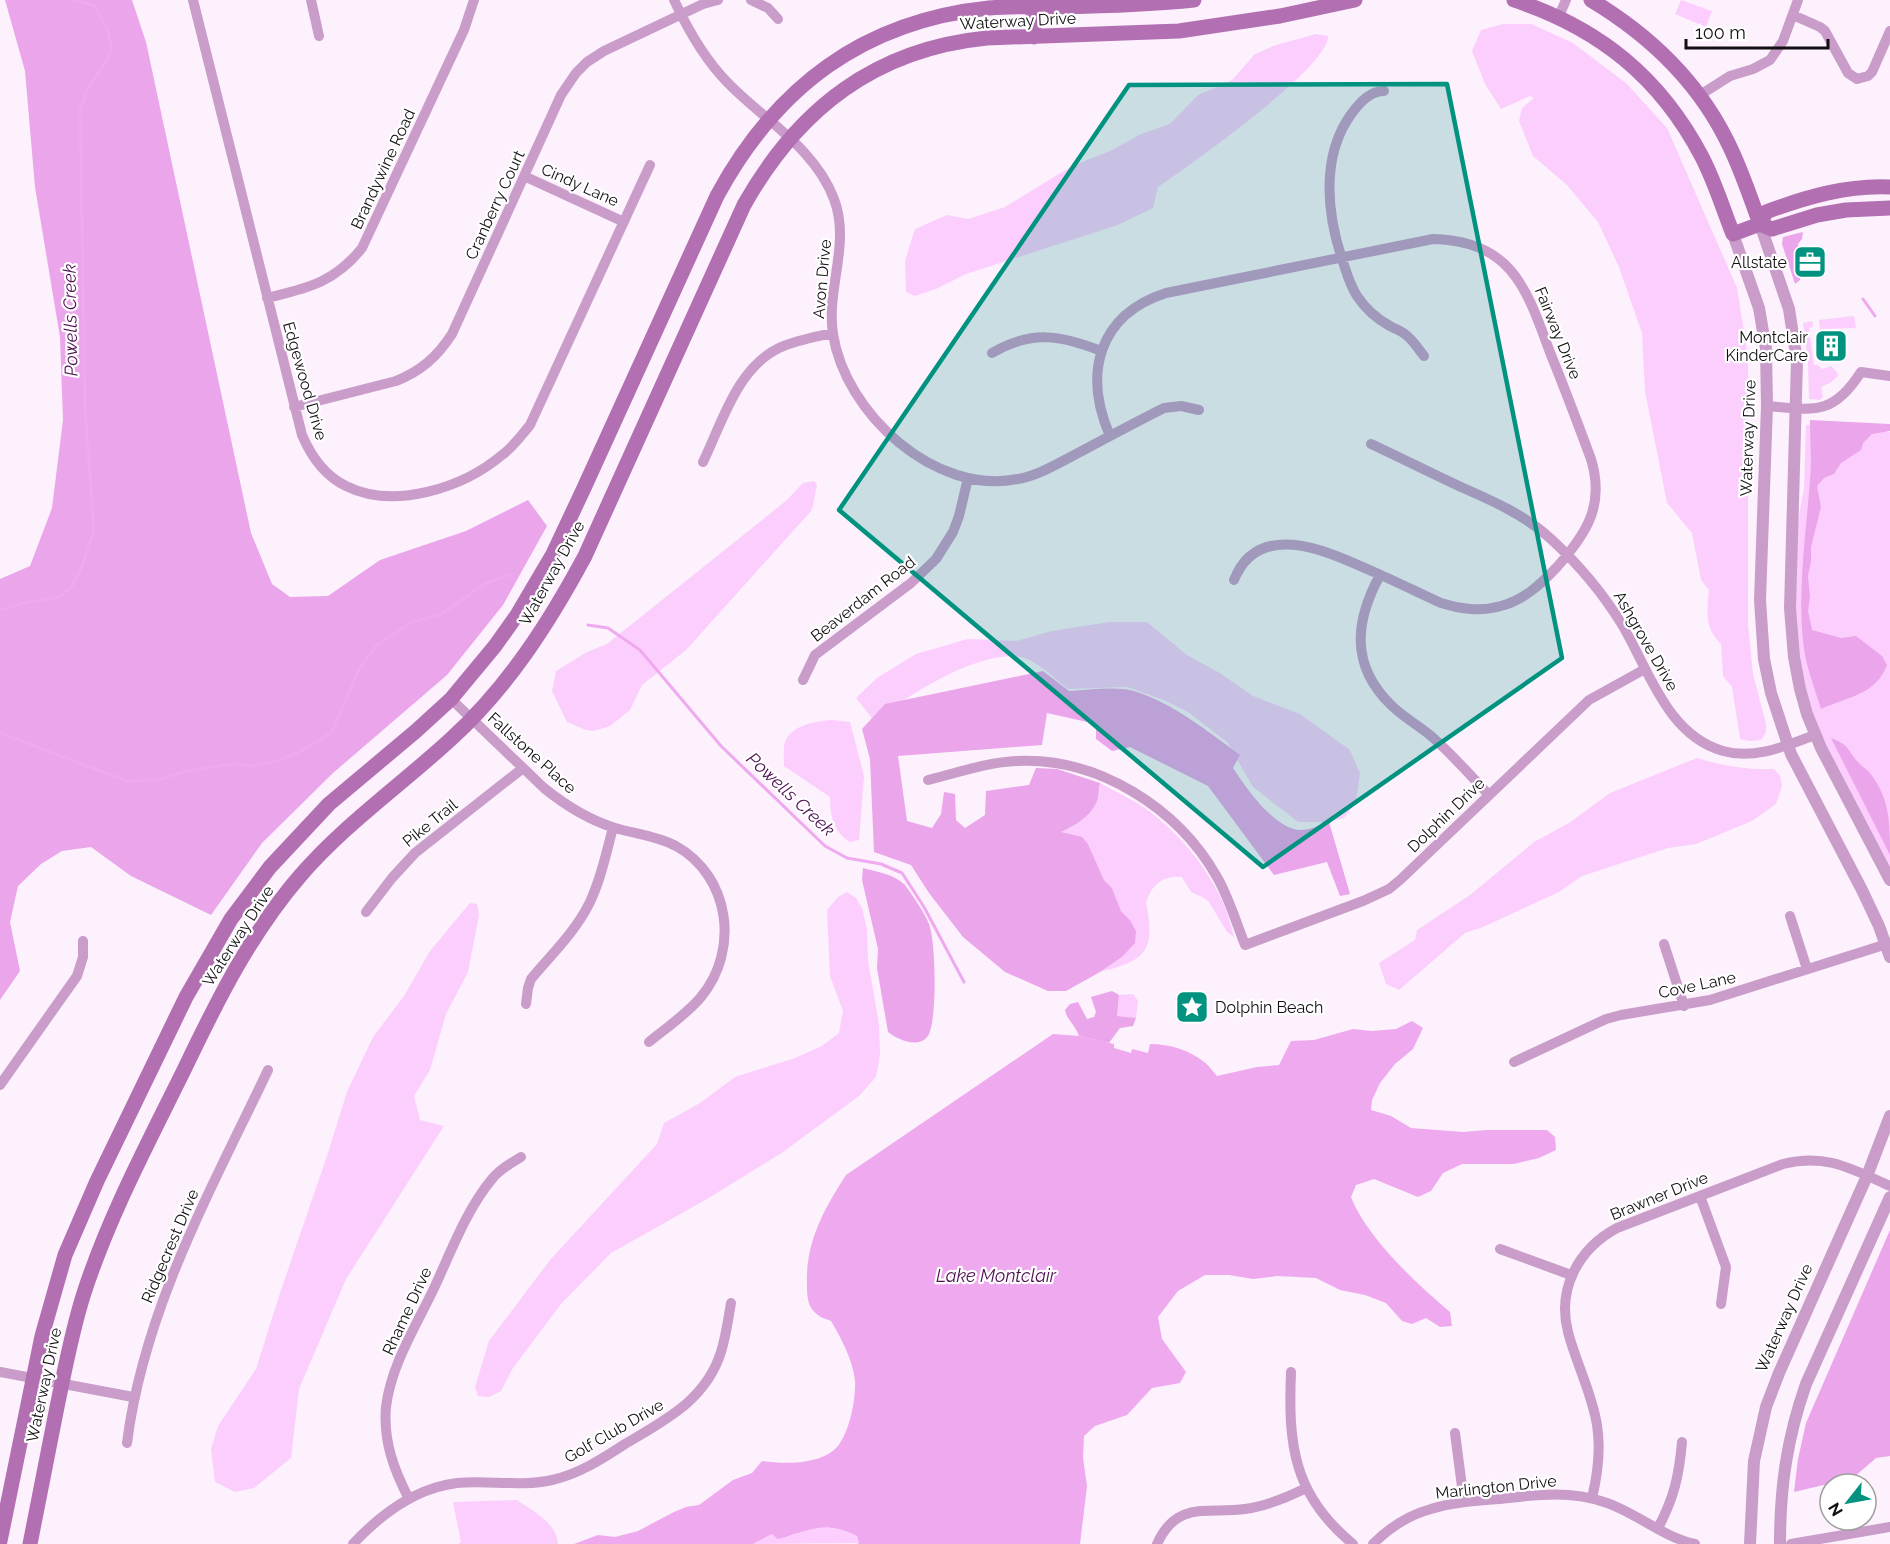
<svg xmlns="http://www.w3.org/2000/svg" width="1890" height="1544" font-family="Raleway,sans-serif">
<rect width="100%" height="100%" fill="#fcf1fc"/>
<path fill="#fccefd" d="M1681,0L1712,11L1706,27L1675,14Z
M1503,24H1531L1573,43L1627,84L1667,128L1737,288L1748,357V625L1753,674L1766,724V732L1761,740L1750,741L1740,739L1732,687L1723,676L1721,644C1704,628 1707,610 1709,590L1701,580L1692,533L1667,503L1645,391L1642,333L1619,267L1598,222L1567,185L1533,156L1519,121L1522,108L1534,98L1530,96L1501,109L1485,84L1472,51L1481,30Z
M1316,34L1328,36C1329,68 1188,166 1158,187L1153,208L1118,225L966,274L936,289L915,296L906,292L905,261L915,229L947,215L968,219L1005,207L1072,166L1110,151L1141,134L1170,124L1198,95L1232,80L1255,54L1276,45Z
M1854,316L1856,328L1820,329L1819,320Z
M1812,321L1813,327L1809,328L1814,365H1818L1822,369L1831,366L1837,372L1838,376L1830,383L1821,387L1823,397L1820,400L1809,399L1808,363L1803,323Z
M1806,425L1890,432V870L1830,758L1813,718L1802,678L1795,624L1798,521L1804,488Z
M814,481L817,485L812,510L686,650L642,685L630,710L610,726L594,731L586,730L567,722L552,691L556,671L587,652L607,644L787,500L803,483Z
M1109,622H1147L1187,655L1220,673L1253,696L1300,714L1350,750L1360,773L1356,802L1344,818L1323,822H1298L1253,787L1227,742L1188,712L1166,701L1127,687L1068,689C1052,677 1034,656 1012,656C971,656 906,695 875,722L856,698L877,678L916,654L968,639L1016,641L1052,631Z
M832,720L850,722L864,776L859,840L850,842C834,832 830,816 830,797L784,766C784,758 783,749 785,742C791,725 817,721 832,720Z
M1697,758C1723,766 1746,770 1774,769L1780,776L1782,786L1776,804L1752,821L1696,844L1668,848L1582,876L1559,892L1483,927L1465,933L1399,990L1386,984L1379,963L1415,940L1417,930L1470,895L1534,842L1569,823L1610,793Z
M1100,783C1116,792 1134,800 1149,811C1188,841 1224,887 1234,937L1227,932L1209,902L1204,898L1191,892L1182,877C1163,875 1151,885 1146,903C1156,950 1146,961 1100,972L1122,957L1130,920L1121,911L1112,888L1104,880L1088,844L1060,832L1072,827L1099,796Z
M847,892L856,898L862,908L867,929L868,961L879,1024L880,1055L876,1077L859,1096L783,1152L707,1199L611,1253L561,1304L513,1368L501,1391L489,1397L478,1396L475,1387L489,1341L550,1260L657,1144L664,1123L700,1103L735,1077L795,1058L822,1046L839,1033L843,1011L830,976L827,910L838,897Z
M470,903L477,904L479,915L468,972L446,1014L430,1070L414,1096L420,1120L444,1126L346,1279L299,1389L291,1458L254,1488L235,1492L215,1482L211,1449L218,1426L256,1369L280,1293L327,1156L347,1092L373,1037L404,996L430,951Z
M1133,994L1138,1001L1136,1018L1117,1016L1119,995Z
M517,1500C534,1512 556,1522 558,1544H458L461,1542L453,1502Z
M814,1527C830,1527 842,1529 857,1536L859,1543L753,1544L772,1534L793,1535Z"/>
<path fill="#eaa5eb" d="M5,0H132L146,42L251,533L272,584L290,597L328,596L380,560L466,531L528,500L547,526L503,605L447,675L333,773L262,843L211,915L131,876L91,847L62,851L41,864L18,886L10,922L20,971L0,1000V579L30,566L52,508L63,420L60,337L35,187L25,71Z
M1803,232L1802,239L1798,244L1800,280L1795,284L1782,244L1783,237Z
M1810,420L1890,424V431L1872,434L1863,443L1861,450L1841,463L1834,474L1824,478L1817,486L1821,507L1811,547V561L1808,576L1810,597L1808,611L1812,630L1841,638L1856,636L1882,656L1887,665C1876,695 1847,697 1821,709C1816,693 1810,677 1806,660C1795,606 1806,535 1810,480C1812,460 1810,440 1810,420Z
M1043,671L1069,691C1088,690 1116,686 1134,691C1173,703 1207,731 1240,755L1233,768C1246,788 1275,830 1301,830C1309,830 1321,825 1329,822L1350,894L1340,896L1327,862L1274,875L1208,786L1130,747L1112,751L1096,739V724L1047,713L1042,745L898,756L907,821L932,828L941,814L944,792L955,794L956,820L965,828L985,815L986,791L1029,785L1036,768L1057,769L1100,783C1099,788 1099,793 1098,798C1093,815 1076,825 1061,832L1082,837L1088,844L1104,880L1112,888L1121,911L1130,920L1136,931L1135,943L1122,957L1100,972L1066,991H1048L1005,972L963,937L929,893L911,865L874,852L870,759L862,729L885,704Z
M1831,738C1851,746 1846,749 1858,762C1861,766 1865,768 1869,772C1890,798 1890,822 1890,855Z
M863,868C877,872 894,874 905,885C911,893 926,915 929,924C936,942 937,1017 929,1034C921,1050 898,1040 888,1032L877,968L878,949L862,880Z
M1112,991L1119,995L1117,1016L1136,1018L1133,1026L1120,1028L1109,1043L1079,1036C1076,1026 1067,1020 1065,1010L1070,1004L1078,1002L1087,1019L1094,1017L1096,1012L1091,997Z
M1890,1230V1456L1876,1458L1853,1478L1794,1492L1798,1459L1806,1423Z"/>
<path fill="#eea9ef" d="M1412,1021L1423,1028L1413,1049L1395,1064L1380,1083L1372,1100L1371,1110L1391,1116L1411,1128L1463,1132L1486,1130H1547L1555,1137L1556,1150L1539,1158L1514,1164H1462L1443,1173L1431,1191L1418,1197L1374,1179L1356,1185L1351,1197C1367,1238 1417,1284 1450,1312L1452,1326L1440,1327L1426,1318L1412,1324L1402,1321L1386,1303L1365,1295L1340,1290L1316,1278L1277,1276L1253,1279L1229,1275H1205L1178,1291L1158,1317L1162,1339L1186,1372L1180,1383L1152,1388L1127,1415L1095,1426L1084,1436L1083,1458L1087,1486L1080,1544H857L859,1543L857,1536C823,1520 811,1530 778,1539L772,1534L753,1544H574L598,1535L615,1537L638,1531L674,1512L686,1507L699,1505L733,1480L752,1473L762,1461C785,1464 815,1465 834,1450C849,1438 856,1399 855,1381C853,1360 841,1338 831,1321C827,1319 821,1318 818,1315C808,1308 807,1298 807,1287C805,1243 823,1211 846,1175L1053,1034L1079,1036L1114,1044V1048L1131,1053L1132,1049L1148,1053L1150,1044C1169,1044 1190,1050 1204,1062C1209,1065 1213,1072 1217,1076L1257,1067L1279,1065L1291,1041L1314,1040L1353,1029L1372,1031L1396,1029Z"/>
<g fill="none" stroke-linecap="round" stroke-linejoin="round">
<path stroke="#eea9ef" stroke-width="3" d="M1863,299L1875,316
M0,610L28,602L60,597L72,586L81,569L94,531L85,407L80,109L88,88L107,60L112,49L107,29L95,6L73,0
M588,625L608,628L640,650L721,746L825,846L847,858L881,864L902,873L924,907L964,982
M0,733L127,781L159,780L182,772L232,764L252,766L276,761L298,753L332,732L359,669L377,645L412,622L442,614L484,584L511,574"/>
<path stroke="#c99cca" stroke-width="10" d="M193,0L302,435C311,456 325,476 346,486C394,510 463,488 502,455C513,447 521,436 530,425L650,165
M311,0L319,36
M674,0C688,30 705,60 728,83C765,121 815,148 834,199C851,244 826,288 833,334C845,413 935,496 1018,479C1040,475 1060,462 1080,452C1108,437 1136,422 1164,408L1181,406L1199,410
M751,0L768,8L778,19
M1793,15L1820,27L1825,31L1848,73L1857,79L1868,76L1872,72L1890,31
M1559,16L1566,0
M1384,91C1370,91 1360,102 1352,113C1320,156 1327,215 1343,262C1347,274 1350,285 1357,296C1365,308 1377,319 1390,326C1395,329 1402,331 1406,335C1413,340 1418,349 1424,356
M1700,95L1730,76L1753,69L1770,60L1783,41L1798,0
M524,176L624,222
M267,298C307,288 334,283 362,248L464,30L474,0
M992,353C1031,330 1061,335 1101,351
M1767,406C1814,410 1833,416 1861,372L1890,376
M294,407L396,381C421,371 437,357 452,334L561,95L576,73L587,62L604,51L703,4L718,0
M1110,436C1083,374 1098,315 1166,293L1433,239C1514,241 1527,291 1551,355C1565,389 1578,424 1591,459C1605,505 1587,533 1557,567C1541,584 1524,600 1501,606C1480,612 1461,609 1441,603C1419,593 1397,582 1374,572C1331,553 1259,517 1234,580
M1371,444C1401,458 1431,473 1461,487C1493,501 1525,515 1551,539C1578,564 1602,592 1621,623C1648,667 1666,735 1723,751C1755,760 1785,746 1815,735
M703,462C722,423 737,368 779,348C796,340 815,337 833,333
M1380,575C1355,621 1350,665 1391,705C1403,717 1418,725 1431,736C1452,754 1470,775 1489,795
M803,680L815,655L911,583L936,559L953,532L959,516L968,478
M451,699L544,788C565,805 589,820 615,828C636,834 657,836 676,846C730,876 740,950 701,997C687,1014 666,1028 649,1042
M928,780C957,773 988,762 1017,761C1098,757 1178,808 1217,877C1229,898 1236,922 1245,945L1363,901L1389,889L1400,880L1589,700L1645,669
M366,912L392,878L415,853L523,768
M1790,916L1807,969
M1664,944L1684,1006
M526,1004L528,988L531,979C551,955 575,932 589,904C601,880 606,853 613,828
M1514,1062L1606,1019L1621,1015L1710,1000L1890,943
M0,1085L77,976L83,957V941
M1700,1196L1726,1267L1721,1304
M1500,1249L1571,1275
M0,1372L133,1397
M1291,1372C1288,1444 1293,1495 1353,1544
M1455,1433L1464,1502
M127,1443C144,1309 211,1190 268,1070
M1592,1498C1598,1473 1601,1450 1597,1425C1592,1393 1576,1363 1568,1332C1557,1289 1578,1249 1617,1228L1783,1164C1826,1153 1852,1169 1890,1186
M409,1499C394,1470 383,1441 386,1407C391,1364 418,1323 436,1284C452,1249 467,1209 492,1179C500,1169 511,1163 521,1157
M1658,1528C1674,1498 1679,1476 1682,1442
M353,1544C380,1515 415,1488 457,1483C488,1480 521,1487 552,1480C579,1474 602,1459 625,1444C665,1420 706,1400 721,1352C726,1336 728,1320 731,1303
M1157,1544C1177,1500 1207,1514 1245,1509C1267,1506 1286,1498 1306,1488
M1373,1544C1389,1528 1409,1515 1431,1509C1453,1502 1476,1501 1499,1499C1535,1495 1569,1490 1604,1502C1636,1512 1662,1537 1695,1544
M1791,1544L1890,1527"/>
<path stroke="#c99cca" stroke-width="12" d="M1760,224L1789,309L1797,361L1790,608L1794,657L1800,689L1807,714L1821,748L1890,880
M1733,234L1759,308L1766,349L1767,406L1760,600L1764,659L1771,693L1791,754L1862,890L1879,926L1890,957
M1750,1544L1754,1461L1766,1407L1779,1373L1867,1176L1890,1116
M1780,1544C1780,1487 1787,1438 1806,1384L1890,1197"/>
<path stroke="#b270b3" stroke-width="15" d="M1514,0C1599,28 1660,77 1702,157C1715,182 1723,209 1733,234L1760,224L1772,229L1817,215L1846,210L1890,208
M1591,0C1651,36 1700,83 1730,147C1742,172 1751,199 1760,224
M1033,7L1034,37
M1760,224L1766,212C1806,197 1847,185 1890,187
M0,1541L42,1336L65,1255L97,1181L186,997L231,919L270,867L329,804L416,731L451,699L495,646L517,615L553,554L584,488L717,196C776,87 863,21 989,8C1012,6 1035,7 1057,7C1103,6 1148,5 1194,0
M30,1544C39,1498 48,1453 57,1407C65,1369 72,1330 84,1293C109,1216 148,1143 184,1070C217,1001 250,934 300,876C345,824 401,785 451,739C508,687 549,623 585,556L744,205C798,109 875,49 987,38L1179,31L1280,16L1355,0"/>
</g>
<path fill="#019380" fill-opacity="0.2" stroke="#019380" stroke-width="4.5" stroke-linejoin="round" d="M1447,84L1562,658L1263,867L839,510L1129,85Z"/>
<defs>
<g id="office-square" transform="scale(1.725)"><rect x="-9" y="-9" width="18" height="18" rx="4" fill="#019380" stroke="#fff"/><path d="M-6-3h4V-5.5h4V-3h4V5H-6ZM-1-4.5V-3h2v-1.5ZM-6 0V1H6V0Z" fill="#fff"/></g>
<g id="building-square" transform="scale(1.725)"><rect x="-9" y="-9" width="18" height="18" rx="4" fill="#019380" stroke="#fff"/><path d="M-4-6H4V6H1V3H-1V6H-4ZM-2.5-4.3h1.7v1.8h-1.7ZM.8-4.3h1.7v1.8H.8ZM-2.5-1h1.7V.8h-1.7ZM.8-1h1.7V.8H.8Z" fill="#fff"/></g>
<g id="sight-square" transform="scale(1.725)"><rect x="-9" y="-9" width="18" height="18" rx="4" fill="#019380" stroke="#fff"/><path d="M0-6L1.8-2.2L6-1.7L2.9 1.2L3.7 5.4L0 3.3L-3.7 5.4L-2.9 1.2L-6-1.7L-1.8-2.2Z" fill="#fff"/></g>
</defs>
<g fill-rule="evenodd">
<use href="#office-square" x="1810" y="262"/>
<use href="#building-square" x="1831" y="346"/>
<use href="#sight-square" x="1192" y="1007"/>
</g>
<g text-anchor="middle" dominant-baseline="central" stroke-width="4.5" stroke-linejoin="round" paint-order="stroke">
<g font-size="16" fill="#120f12" stroke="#fff">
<text transform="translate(1018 21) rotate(-3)">Waterway Drive</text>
<text transform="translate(383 169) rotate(-65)">Brandywine Road</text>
<text transform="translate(580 185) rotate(24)">Cindy Lane</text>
<text transform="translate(495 205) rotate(-65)">Cranberry Court</text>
<text transform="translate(822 279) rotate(-85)">Avon Drive</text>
<text transform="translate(1558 333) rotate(68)">Fairway Drive</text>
<text transform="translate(305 381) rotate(74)">Edgewood Drive</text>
<text transform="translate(1748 438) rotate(-88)">Waterway Drive</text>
<text transform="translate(552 573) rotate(-61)">Waterway Drive</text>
<text transform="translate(863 599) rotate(-38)">Beaverdam Road</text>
<text transform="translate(1646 641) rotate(60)">Ashgrove Drive</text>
<text transform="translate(532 753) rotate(42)">Fallstone Place</text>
<text transform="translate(1446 815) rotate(-44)">Dolphin Drive</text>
<text transform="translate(430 823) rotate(-39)">Pike Trail</text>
<text transform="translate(238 936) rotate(-57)">Waterway Drive</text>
<text transform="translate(1697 985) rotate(-12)">Cove Lane</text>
<text transform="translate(1659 1196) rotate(-22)">Brawner Drive</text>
<text transform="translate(170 1246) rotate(-67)">Ridgecrest Drive</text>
<text transform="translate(407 1311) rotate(-65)">Rhame Drive</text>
<text transform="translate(1784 1318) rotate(-66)">Waterway Drive</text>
<text transform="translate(44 1385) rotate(-78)">Waterway Drive</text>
<text transform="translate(614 1431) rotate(-30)">Golf Club Drive</text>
<text transform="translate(1496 1487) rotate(-6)">Marlington Drive</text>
</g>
<g font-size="16" fill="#120f12" stroke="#fff" text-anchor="end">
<text x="1787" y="262">Allstate</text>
<text x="1808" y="337">Montclair<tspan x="1808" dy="18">KinderCare</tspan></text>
<text x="1215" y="1007" text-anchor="start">Dolphin Beach</text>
</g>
<g font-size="18" font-style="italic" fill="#4e1151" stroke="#fff">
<text transform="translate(70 320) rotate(-91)">Powells Creek</text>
<text transform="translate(791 794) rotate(43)">Powells Creek</text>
<text x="996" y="1275">Lake Montclair</text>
</g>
</g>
<g transform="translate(1848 1502) rotate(239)"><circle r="28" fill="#ffffff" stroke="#a09fa0" stroke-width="1.5"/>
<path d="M0-4.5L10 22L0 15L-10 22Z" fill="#019380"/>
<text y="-9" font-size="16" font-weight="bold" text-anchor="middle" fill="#120f12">N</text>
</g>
<path d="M1686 39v9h142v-9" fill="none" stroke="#120f12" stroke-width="3"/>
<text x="1695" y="39" font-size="18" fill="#120f12" stroke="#ffffff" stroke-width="4.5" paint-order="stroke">100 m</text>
</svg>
